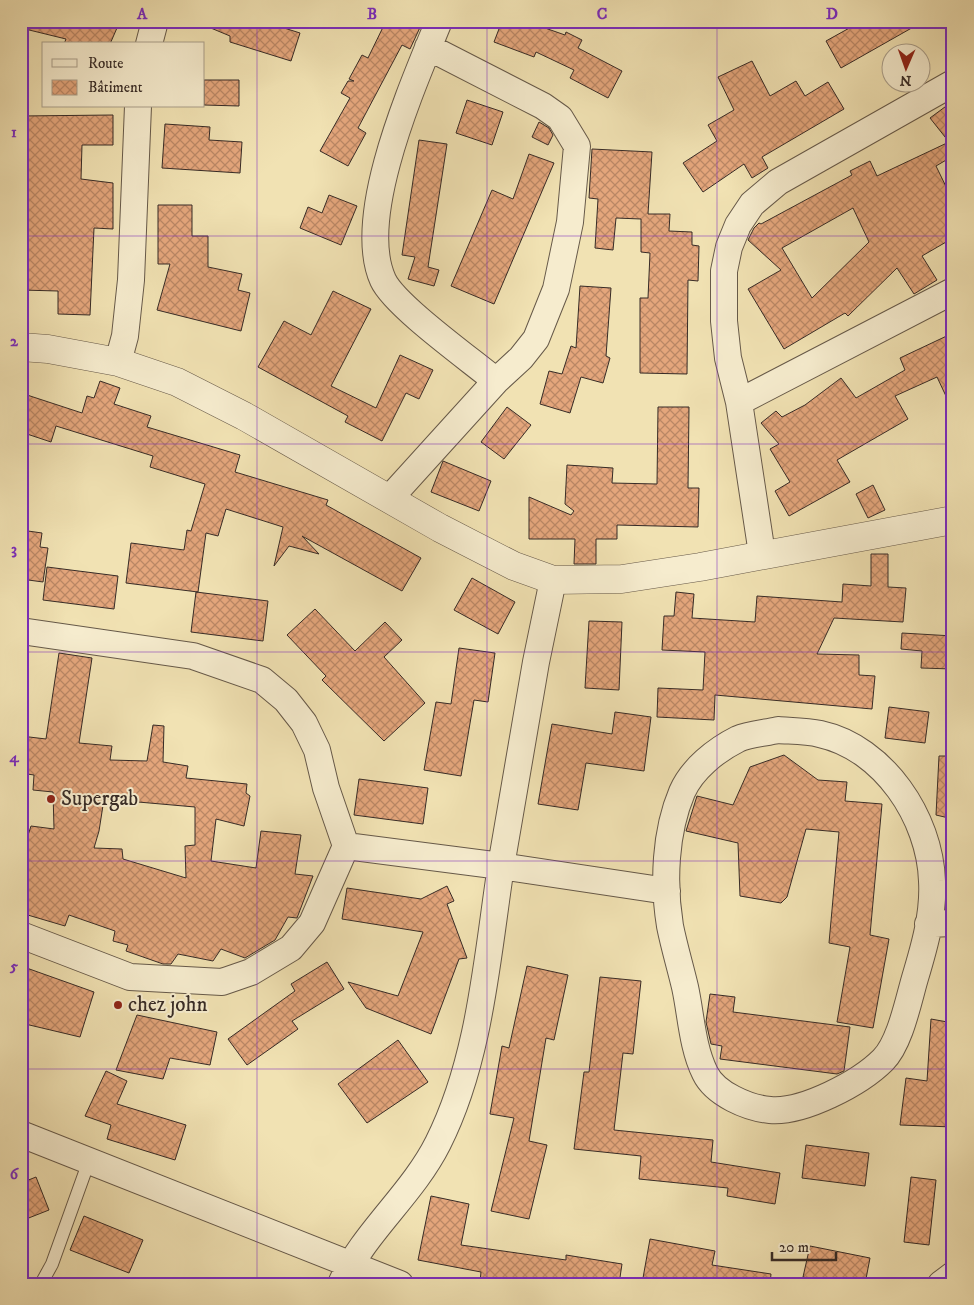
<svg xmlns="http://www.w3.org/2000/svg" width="974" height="1305" font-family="'IM FELL DW Pica',serif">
<defs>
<pattern id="building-cross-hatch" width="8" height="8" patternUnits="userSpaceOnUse" patternTransform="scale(1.25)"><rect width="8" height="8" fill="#e4a67c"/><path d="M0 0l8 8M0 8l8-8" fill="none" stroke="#ba8765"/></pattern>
</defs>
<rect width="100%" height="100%" fill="#f1e2b3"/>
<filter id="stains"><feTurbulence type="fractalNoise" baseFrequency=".004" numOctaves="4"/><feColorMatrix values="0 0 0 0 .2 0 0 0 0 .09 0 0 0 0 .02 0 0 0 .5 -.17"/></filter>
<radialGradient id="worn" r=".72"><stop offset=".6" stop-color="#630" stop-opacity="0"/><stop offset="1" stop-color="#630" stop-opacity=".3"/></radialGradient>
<path fill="url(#building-cross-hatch)" stroke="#372b26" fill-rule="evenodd" d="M21,21H120L110,44H64L66,39L21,28Z
M194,21H262L300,33L291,61L230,42V36Z
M386,21H423L410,49L402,45L358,128L366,133L348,166L320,151L350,98L341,93L348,81H354L349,79L362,55L368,58Z
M502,21H525L565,35L566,32L582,40L578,48L622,71L608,98L570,78L574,70L536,52L534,57L494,42Z
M862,21H924L841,68L826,41Z
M752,61L770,96L796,81L805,96L828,82L844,109L762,157L768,168L752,178L744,164L703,192L683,163L717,141L708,125L734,110L718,77Z
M204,80H239V106L204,105Z
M467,100L503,112L492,145L456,133Z
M953,101V156L936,166L953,201V238L922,256L937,280L914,294L897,268L848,316L845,313L784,349L748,289L781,270L748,240L754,228L759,223L761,224L852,175L850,171L870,161L877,176L949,142L930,118ZM853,208L869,242L812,298L782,248Z
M113,115V145H82L81,179L113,183V229L94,228L90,315L58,314V291L21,290V116Z
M539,122L549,128L553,135L548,145L532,137Z
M165,124L210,127L209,140L242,142L240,173L162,168Z
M419,140L447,144L428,267L439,270L434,286L408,279L415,257L402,255Z
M592,149L652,152L648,214H670L669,231L692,232V245L699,246L698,281L688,280L687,374L640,373V298H648L650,253L641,252V219L616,218L613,250L595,248L598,199L589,198Z
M529,154L554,163L494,304L451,286L492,190L513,199Z
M329,195L357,206L341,245L300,228L308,207L322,213Z
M158,205H192V236H208V267L242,274L238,290L250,293L241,331L157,310L170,264H158Z
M580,286L611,288L606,356L610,358L603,383L581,377L570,413L540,404L549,371L562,374L571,346L576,348Z
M333,291L371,309L331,386L376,408L400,355L433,370L419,399L406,393L382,441L345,422L348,416L258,367L284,321L311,335Z
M953,333V411L937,377L895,396L908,419L837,460L850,482L789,516L775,491L790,482L770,449L779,444L761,423L776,411L782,417L805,405L841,378L856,398L905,370L900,358Z
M100,381L120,388L114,404L151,416L147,427L240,455L235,472L328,500L326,505L421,558L402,591L302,536L319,554L289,546L274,566L283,527L226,509L218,536L206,533L198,592L126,583L131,543L184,550L187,530L191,531L205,484L150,467L153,456L56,426L51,442L21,432V393L82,413L87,396L94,398Z
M507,407L531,425L504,459L481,442Z
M658,407H689L688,488H699L698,527L617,525V539H596V564H574L575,539H529V497L571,515L574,511L565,504L567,465L613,468L612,483L657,484Z
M443,461L491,481L479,511L431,492Z
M873,485L885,510L868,518L856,494Z
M21,530L42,533L40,547L48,548L43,582L21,579Z
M871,554H888V587L906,588L903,622L834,618L817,654L859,655V675L875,676L872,709L715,695L714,720L657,717L658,688L703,690L705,652L662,650L664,616H674L676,592L694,594L692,618L755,622L757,596L842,602L843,584L871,586Z
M47,567L118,576L114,609L43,600Z
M472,578L515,602L498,634L454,610Z
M196,592L268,601L263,641L191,632Z
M315,609L355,651L385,622L402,640L384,657L425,703L384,741L322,680L326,676L287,635Z
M589,621L622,622L619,690L585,688Z
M902,633L953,636V669L921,668L922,651L901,649Z
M459,648L495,653L488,702L474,700L461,776L424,770L436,702L451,704Z
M59,653L92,658L79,743L112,746L110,760L147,761L153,725L164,726L163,762L188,766L186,778L247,784L246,793L250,796L244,826L216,819L211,861L256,868L261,831L301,835L295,874L313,876L297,918L288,917L275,940L245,958L221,949L213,961L178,954L171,964H163L126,951L128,945L113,941L115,931L69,915L65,926L21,913V857L31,826L54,829L53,792L33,790L34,775L21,773V736L46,739ZM104,799L195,807V845L185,846L186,878L123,859L122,849L94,848L99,831Z
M889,707L929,712L925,743L885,738Z
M615,712L651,717L644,771L586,763L578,810L538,804L552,724L612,734Z
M784,755L818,780L847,782L845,801L882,804L870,935L889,939L873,1028L837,1022L850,947L829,943L839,832L806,829L787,897L781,903L740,896L738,843L686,831L697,796L733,805L750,767Z
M939,756H953V819L936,815Z
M359,779L428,788L423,824L354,815Z
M447,886L454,901L447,904L467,958L459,959L431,1034L366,1008L348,982L398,996L423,932L342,919L347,888L421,899Z
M327,962L344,989L292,1021L298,1029L247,1065L228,1039L295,991L291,984Z
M21,966L94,992L80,1037L21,1023Z
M527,966L568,975L554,1040L546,1038L529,1141L547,1145L529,1219L491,1211L514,1118L490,1114L502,1046L509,1048Z
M600,977L641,981L633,1054L623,1053L614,1130L713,1140L711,1162L780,1173L775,1204L727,1196L728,1188L639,1179L641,1156L574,1149L584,1072H589Z
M710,994L735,997L733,1012L850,1027L844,1071L837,1074L720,1059L722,1046L711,1044L706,1022Z
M137,1015L217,1032L210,1065L170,1058L163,1079L116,1070Z
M931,1019L953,1023V1127L900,1125L906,1078L927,1081Z
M398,1040L428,1082L367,1123L338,1084Z
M106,1071L127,1081L117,1104L186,1125L175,1160L107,1139L111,1125L85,1116Z
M806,1145L869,1153L865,1186L802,1178Z
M36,1177L49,1210L21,1221V1183Z
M911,1177L936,1180L929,1245L904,1242Z
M431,1196L469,1204L461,1245L566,1260V1255L622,1264L619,1284H492L480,1282L481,1272L418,1260Z
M84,1216L143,1240L129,1273L70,1250Z
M650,1239L715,1251L712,1265L771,1274L770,1284H674L643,1278Z
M810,1246L870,1258L865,1284H838L803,1277Z"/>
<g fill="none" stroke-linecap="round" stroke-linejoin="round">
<g stroke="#665949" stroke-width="14">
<path id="service" d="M41,1284L52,1264L89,1161"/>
</g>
<g stroke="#665949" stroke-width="28">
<path id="minor" d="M439,21C414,83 354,216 383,280C395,306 471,360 496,381
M149,44L155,21
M118,362L125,336L131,280L138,106
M739,402L953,291
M389,499L496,381L521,358L536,339L556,289L570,222L577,146L560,118L543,106L428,47
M762,554L739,402L728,358L724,321V271L729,247L738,225L752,204L778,182L953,83
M553,580L536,662L501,866L667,891
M21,631L193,656L262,680L286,700L304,723L317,750L326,788L346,846L312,923L291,948L251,972L222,982L130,977L21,935
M778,730C792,731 807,731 820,734C884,748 930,818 932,881C934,914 924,948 915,978C908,1002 900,1043 883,1060C860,1083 803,1113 770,1110C748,1108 715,1094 705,1073C692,1047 691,1014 685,987C680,966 674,946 670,926C663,883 665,832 682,792C692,769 716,750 738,739C749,734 766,733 778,730Z
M928,924L953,923
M21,1134L400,1284
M341,1284C362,1234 412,1195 438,1143C480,1060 487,958 501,866L346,846
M941,1284L953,1275"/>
</g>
<g stroke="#665949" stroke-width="29">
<path id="tertiary" d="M21,347L48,349L118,362L177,382L244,416L440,528L514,566L553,580L622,579L700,567L953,520"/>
</g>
<use href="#service" stroke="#f6ecce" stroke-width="12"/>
<use href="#minor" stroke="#f6ecce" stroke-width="26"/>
<use href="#tertiary" stroke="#f6ecce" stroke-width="28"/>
</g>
<path fill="none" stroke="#7b2cbf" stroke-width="1" stroke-opacity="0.55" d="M257,21V1284M487,21V1284M717,21V1284M21,236H953M21,444H953M21,652H953M21,861H953M21,1069H953"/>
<g fill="#8f2418" stroke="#f6ecce" stroke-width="2">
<circle cx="51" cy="799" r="5"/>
<circle cx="118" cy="1005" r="5"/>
</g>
<g text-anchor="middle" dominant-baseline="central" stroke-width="4" stroke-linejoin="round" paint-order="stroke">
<g font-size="21" fill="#372b26" stroke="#f6ecce" text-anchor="start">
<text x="61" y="799">Supergab</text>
<text x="128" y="1005">chez john</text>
</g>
</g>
<rect width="974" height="1305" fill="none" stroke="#f1e2b3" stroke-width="55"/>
<rect x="42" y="42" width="162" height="65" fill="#f6ecce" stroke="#aa9f8b"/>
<rect x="52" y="59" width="25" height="8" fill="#f6ecce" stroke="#aa9f8b"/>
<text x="88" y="68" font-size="15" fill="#372b26">Route</text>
<rect x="52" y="80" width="25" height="15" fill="url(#building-cross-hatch)" stroke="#aa9f8b"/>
<text x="88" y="92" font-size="15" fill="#372b26">Bâtiment</text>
<g transform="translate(906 68) rotate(182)"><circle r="24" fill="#f6ecce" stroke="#aa9f8b"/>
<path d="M0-4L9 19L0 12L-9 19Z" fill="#8f2418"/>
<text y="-8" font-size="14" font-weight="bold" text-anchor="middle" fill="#372b26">N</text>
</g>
<path d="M772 1252v8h64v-8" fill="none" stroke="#372b26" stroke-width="2.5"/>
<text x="779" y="1252" font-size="15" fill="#372b26" stroke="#f6ecce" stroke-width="4" paint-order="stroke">20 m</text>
<rect x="28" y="28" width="918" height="1250" fill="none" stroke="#7b2cbf" stroke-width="2"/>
<g font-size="16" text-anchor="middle" font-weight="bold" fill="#7b2cbf">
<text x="142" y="19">A</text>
<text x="372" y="19">B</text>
<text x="602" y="19">C</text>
<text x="832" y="19">D</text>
<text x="14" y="137">1</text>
<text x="14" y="346">2</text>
<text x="14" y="554">3</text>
<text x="14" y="762">4</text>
<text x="14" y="971">5</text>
<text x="14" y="1179">6</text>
</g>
<rect width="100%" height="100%" filter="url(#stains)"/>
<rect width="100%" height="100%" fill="url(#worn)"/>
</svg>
